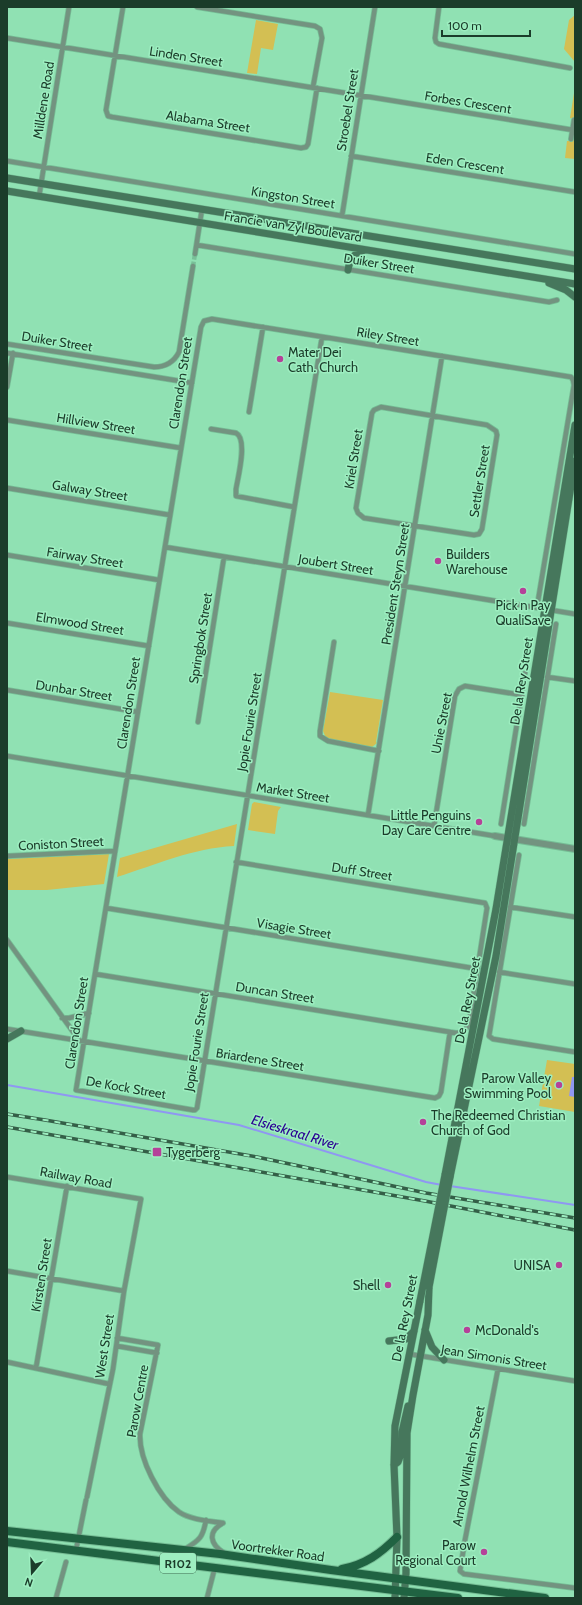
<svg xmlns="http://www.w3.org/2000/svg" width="582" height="1605" font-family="Cabin,sans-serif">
<rect width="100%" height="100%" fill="#90e1b3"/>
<path fill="#d3bf53" d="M575,15V62L564,49L569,20Z
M256,20L278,24L273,50L261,48L257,74L247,73Z
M575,87V119L570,118Z
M575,131V159L565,158L567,141H573Z
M330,692L383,700L376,742L377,743L372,747L326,738L323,731Z
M254,802L281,807L278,811L275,834L248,830L252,804Z
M237,824L234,846C193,848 155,865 117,877L120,858Z
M109,854L104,884L47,890H7V859Z
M547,1060L575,1064V1112L539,1106Z"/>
<path fill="#8f97f2" d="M572,1077H575V1097L569,1096Z"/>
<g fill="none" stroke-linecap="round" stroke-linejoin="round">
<path stroke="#8f97f2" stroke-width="2" d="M7,1085L239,1125L426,1182L442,1185
M450,1186L575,1205"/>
<path stroke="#79c098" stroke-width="4.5" stroke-dasharray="4.5 2" stroke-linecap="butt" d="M193,266L195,254"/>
<g stroke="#76bd95" stroke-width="6">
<path id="minor" d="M123,7L106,110L108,116L112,117L301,148L306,147L308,144L317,88
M197,7L315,26L320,29L322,38L313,87
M439,7L435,38L436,42L439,44L570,68
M7,38L573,130
M571,139L574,120
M351,156L575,192
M7,161L575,254
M39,197L69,7
M342,216L375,7
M197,245L549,302L557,300
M195,254L202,209
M322,337L197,1108L195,1110H193L76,1090L201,327L204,321L212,319L571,377L573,380L574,385L537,607
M7,344L154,367C165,367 174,362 179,352L193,266
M7,353L192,383
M7,387L13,353
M381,407L487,425L496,431L497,435L482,529L479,534L474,535L364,518L358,513L356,508L372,413L374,410Z
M249,412L263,327
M7,420L181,448
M211,429L236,433C248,439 238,477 236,489V496L294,507
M7,488L170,515
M165,547L575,614
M7,555L159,580
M7,623L149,646
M334,642L320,731V736L328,741L379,751
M547,677L575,681
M7,690L138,712
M198,722L224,557
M7,756L495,836
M368,815L442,356
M501,824L525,673
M524,824L556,624
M434,826L455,696L459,689L465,686L522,695
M519,855L489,1036L493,1039L575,1052
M7,856L115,851
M510,907L575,917
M106,908L478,969
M7,940L79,1040
M499,972L575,984
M95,974L456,1033C462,1033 466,1030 469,1024L487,908L485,903L236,862
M62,1018H69L89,1013
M7,1029L435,1098L439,1096L441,1092L450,1032
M7,1177L141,1199L124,1291L113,1369L87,1497
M7,1271L124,1291
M117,1338L158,1345L140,1434C139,1459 159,1498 179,1512C191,1520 210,1521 223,1523
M117,1346L157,1353
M409,1354L575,1381
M7,1362L109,1384
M36,1368L67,1186
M498,1369L465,1540L460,1571L464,1574L575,1588
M223,1523C207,1532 210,1544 224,1553
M185,1549C200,1540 203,1537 206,1520
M76,1550L86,1500
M56,1598L66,1562
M207,1598L215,1567"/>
</g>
<g stroke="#76bd95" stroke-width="8">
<path id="tertiary" d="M495,836L575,849"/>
</g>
<g stroke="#76bd95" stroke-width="8">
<path id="secondary" d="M7,178L575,269
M7,191L575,284
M348,270C350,258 353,254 365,250
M549,283L566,290L575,297
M7,1039L21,1031
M445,1175L496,909L575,425
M450,1177L496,956L575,461
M425,1330L432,1347L444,1360
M389,1341L406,1339L414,1331
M394,1465L398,1462L401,1454L402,1432L408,1406
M395,1598L397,1537L394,1465L395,1426L420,1301
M404,1598L406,1573L407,1433L413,1395L428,1315L429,1287"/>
</g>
<g stroke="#76bd95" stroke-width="10">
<path id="primary" d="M7,1531L220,1554L331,1570L545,1598
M7,1542L458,1598
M342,1569C365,1565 381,1553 397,1537"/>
</g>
<use href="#minor" stroke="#739380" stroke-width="4.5"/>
<use href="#tertiary" stroke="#739380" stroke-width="6"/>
<use href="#secondary" stroke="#46775c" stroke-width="7"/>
<use href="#primary" stroke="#206342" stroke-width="8"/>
<g stroke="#345f47" stroke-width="3.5">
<path id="rail" d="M7,1114L45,1120L257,1157L426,1193L575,1218
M7,1127L425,1201L575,1230"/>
</g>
<use href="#rail" stroke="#9deec0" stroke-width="2" stroke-dasharray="6" stroke-linecap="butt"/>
<g stroke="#76bd95" stroke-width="8" stroke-linecap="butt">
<path id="secondary-bridge" d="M429,1287L450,1177
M420,1301L445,1175"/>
</g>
<use href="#secondary-bridge" stroke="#46775c" stroke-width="7"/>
</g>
<g fill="#b54199" stroke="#9deec0" stroke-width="1.5">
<circle cx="280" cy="359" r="4"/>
<circle cx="438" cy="561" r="4"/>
<circle cx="523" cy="591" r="4"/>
<circle cx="479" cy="822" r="4"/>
<circle cx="559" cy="1085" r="4"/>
<circle cx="423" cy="1122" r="4"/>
<rect x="152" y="1147" width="10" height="10" rx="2"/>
<circle cx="559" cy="1265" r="4"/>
<circle cx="388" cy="1285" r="4"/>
<circle cx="467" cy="1330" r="4"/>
<circle cx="484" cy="1552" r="4"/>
</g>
<g text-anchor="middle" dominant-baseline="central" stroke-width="3" stroke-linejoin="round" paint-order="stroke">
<rect fill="#9deec0" stroke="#427157" stroke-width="1" x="160" y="1553" width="36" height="20" rx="3"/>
<g font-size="12" font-weight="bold" fill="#1b3c2a">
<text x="178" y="1563">R102</text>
</g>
<g font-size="13" fill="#1b3c2a" stroke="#9deec0">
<text transform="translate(186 56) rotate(9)">Linden Street</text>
<text transform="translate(43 100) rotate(-81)">Milldene Road</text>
<text transform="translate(468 102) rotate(9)">Forbes Crescent</text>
<text transform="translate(347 110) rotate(-81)">Stroebel Street</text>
<text transform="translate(208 121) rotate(9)">Alabama Street</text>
<text transform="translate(465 163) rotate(9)">Eden Crescent</text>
<text transform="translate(293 197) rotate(9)">Kingston Street</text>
<text transform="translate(293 226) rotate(9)">Francie van Zyl Boulevard</text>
<text transform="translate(379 263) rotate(9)">Duiker Street</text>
<text transform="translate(388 336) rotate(9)">Riley Street</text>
<text transform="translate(57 341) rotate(9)">Duiker Street</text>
<text transform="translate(180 383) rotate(-81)">Clarendon Street</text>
<text transform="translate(96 423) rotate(9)">Hillview Street</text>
<text transform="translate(353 459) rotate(-81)">Kriel Street</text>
<text transform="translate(479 481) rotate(-81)">Settler Street</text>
<text transform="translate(90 490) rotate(9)">Galway Street</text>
<text transform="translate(85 557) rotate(9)">Fairway Street</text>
<text transform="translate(336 564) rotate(9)">Joubert Street</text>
<text transform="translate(395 584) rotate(-81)">President Steyn Street</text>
<text transform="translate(80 623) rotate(9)">Elmwood Street</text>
<text transform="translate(200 638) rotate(-81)">Springbok Street</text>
<text transform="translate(521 681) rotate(-81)">De la Rey Street</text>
<text transform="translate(74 690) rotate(9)">Dunbar Street</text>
<text transform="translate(128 703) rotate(-81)">Clarendon Street</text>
<text transform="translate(249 722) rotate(-81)">Jopie Fourie Street</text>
<text transform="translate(441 723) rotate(-79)">Unie Street</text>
<text transform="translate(293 792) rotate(9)">Market Street</text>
<text transform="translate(61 843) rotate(-3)">Coniston Street</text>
<text transform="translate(362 871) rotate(9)">Duff Street</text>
<text transform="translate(294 928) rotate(9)">Visagie Street</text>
<text transform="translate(275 992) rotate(9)">Duncan Street</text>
<text transform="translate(467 1000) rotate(-79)">De la Rey Street</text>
<text transform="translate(76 1023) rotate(-81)">Clarendon Street</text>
<text transform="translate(196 1042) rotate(-81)">Jopie Fourie Street</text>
<text transform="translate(260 1059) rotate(9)">Briardene Street</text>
<text transform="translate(126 1087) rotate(10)">De Kock Street</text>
<text transform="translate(76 1177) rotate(10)">Railway Road</text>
<text transform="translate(41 1275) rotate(-81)">Kirsten Street</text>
<text transform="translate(404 1318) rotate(-79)">De la Rey Street</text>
<text transform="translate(104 1346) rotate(-81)">West Street</text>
<text transform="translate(494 1357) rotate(9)">Jean Simonis Street</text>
<text transform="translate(137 1401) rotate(-80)">Parow Centre</text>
<text transform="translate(468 1466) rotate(-79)">Arnold Wilhelm Street</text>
<text transform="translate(278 1550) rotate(8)">Voortrekker Road</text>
</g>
<g font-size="13" fill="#1b3c2a" stroke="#9deec0" text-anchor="start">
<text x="288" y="352">Mater Dei<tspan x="288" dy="15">Cath. Church</tspan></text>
<text x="446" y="554">Builders<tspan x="446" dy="15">Warehouse</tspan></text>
<text x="523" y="605" text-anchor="middle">Pick n Pay<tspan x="523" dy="15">QualiSave</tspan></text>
<text x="471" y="815" text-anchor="end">Little Penguins<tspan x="471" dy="15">Day Care Centre</tspan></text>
<text x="551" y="1078" text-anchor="end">Parow Valley<tspan x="551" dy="15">Swimming Pool</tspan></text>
<text x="431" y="1115">The Redeemed Christian<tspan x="431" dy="15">Church of God</tspan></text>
<text x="166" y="1152">Tygerberg</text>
<text x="551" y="1265" text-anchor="end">UNISA</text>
<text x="380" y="1285" text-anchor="end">Shell</text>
<text x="475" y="1330">McDonald's</text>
<text x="476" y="1545" text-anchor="end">Parow<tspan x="476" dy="15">Regional Court</tspan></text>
</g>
<g font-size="14" font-style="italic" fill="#2a0092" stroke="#9deec0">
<text transform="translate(295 1132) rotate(17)">Elsieskraal River</text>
</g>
</g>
<rect width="582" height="1605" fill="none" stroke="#1b3c2a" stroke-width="16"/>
<g transform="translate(32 1573) rotate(199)" stroke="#9deec0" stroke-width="3" paint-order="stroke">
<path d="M0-3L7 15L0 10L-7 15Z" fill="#1b3c2a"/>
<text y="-6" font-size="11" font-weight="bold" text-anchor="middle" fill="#1b3c2a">N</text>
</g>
<path d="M442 30v6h88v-6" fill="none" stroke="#1b3c2a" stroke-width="2"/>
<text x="448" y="30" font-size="12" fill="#1b3c2a" stroke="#9deec0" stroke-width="3" paint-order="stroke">100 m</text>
</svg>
